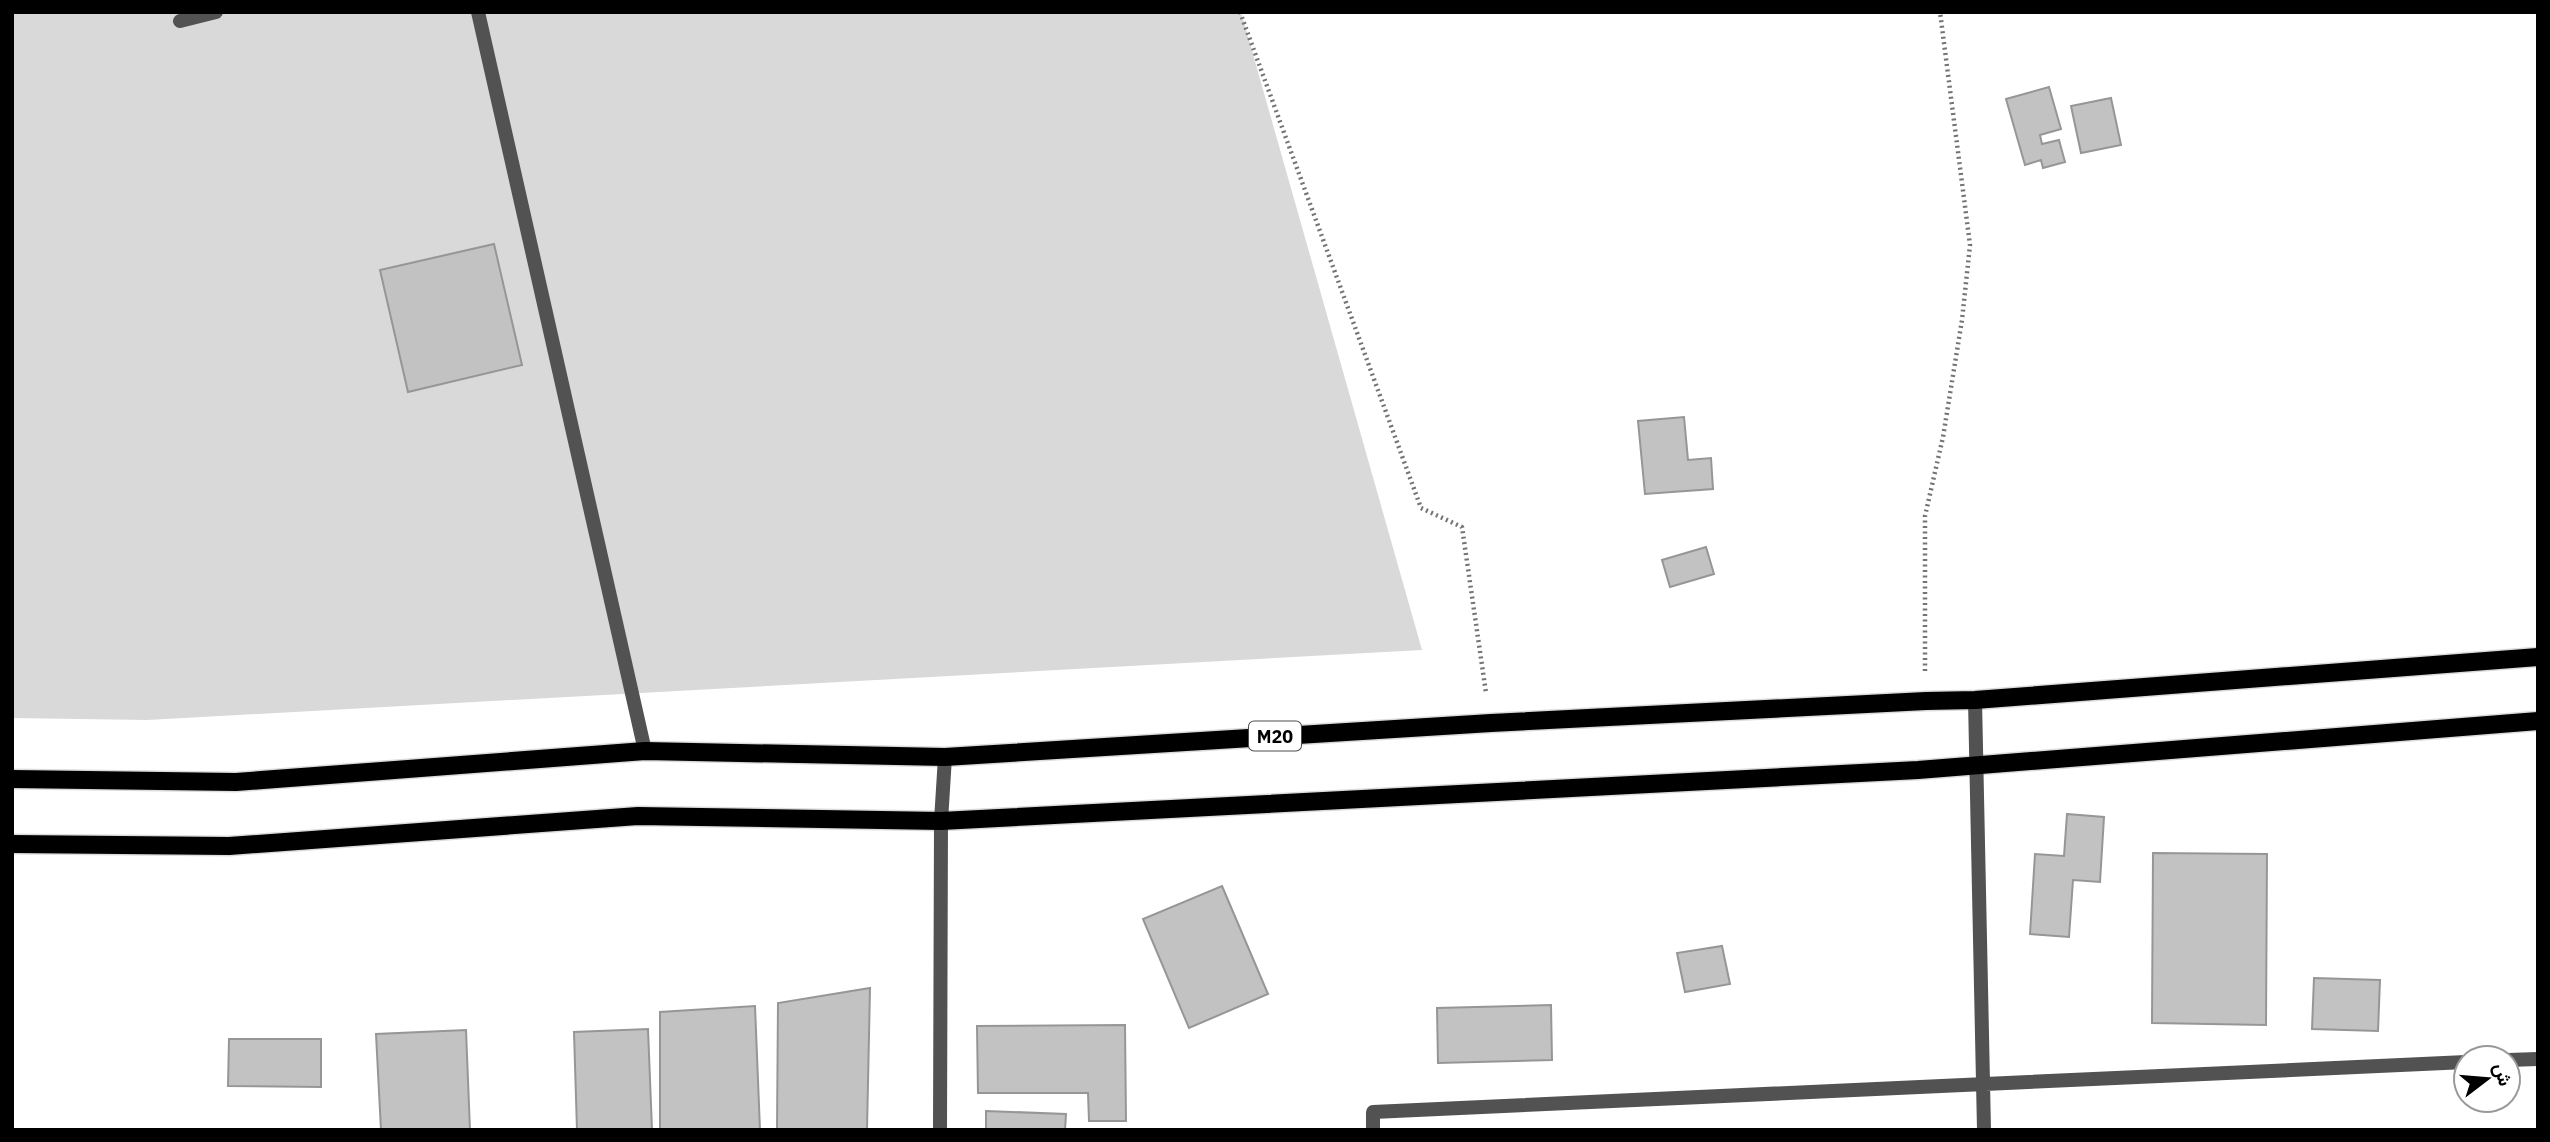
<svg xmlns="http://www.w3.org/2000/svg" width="2550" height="1142" font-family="'IBM Plex Sans',Vazirmatn,sans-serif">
<rect width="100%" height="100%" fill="#fff"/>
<path fill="#d9d9d9" d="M12,12H1241L1422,650L147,720L12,718Z"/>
<path fill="#c2c2c2" stroke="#969696" stroke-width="2" d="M2049,87L2061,129L2040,135L2042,144L2059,140L2065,162L2043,168L2041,160L2025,165L2006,99Z
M2111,98L2121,145L2081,153L2071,106Z
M494,244L522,365L408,392L380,270Z
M1684,417L1688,460L1711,458L1713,489L1645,494L1638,421Z
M1706,547L1714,574L1670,587L1662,560Z
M2067,814L2104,817L2100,882L2073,880L2069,937L2030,934L2035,854L2064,856Z
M2153,853L2267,854L2266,1025L2152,1023Z
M1222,886L1268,994L1189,1028L1143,919Z
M1722,946L1730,984L1685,992L1677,953Z
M2314,978L2380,980L2378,1031L2312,1029Z
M870,988L867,1130H777L778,1003Z
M1551,1005L1552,1060L1438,1063L1437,1008Z
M755,1006L760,1130H660V1012Z
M1125,1025L1126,1121H1089L1088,1093H978L977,1026Z
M648,1029L652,1130H577L574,1032Z
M466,1030L470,1130H381L376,1034Z
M229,1039H321V1087L228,1086Z
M986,1111L1066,1114L1065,1130H986Z"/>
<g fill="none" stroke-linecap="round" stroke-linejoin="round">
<g stroke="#dbdbdb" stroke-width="21">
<path id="primary" d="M12,779L236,782L645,751L945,757L1491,723L1926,701L1975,700L2538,657
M12,844L229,846L638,816L941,821L1918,770L2538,721"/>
</g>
<path stroke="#747474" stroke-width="4.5" stroke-dasharray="2 3.5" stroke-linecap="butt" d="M1240,12L1421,508L1462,527L1486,693
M1925,671V516L1943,437L1962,320L1970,245L1940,12"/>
<path stroke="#525252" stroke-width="14" d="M478,12L645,751
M180,21L216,12"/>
<path stroke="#525252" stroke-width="14" d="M1975,700L1984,1130
M2508,1060L2538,1059
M940,1130L941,821L945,757
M1373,1130V1112L2466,1062"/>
<use href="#primary" stroke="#000" stroke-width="18"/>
</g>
<g text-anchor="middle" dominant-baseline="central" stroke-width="5" stroke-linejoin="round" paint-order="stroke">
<rect fill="#fff" stroke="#4c4c4c" stroke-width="2" x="1249" y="721.5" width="52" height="29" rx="5"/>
<g font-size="18" font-weight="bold" fill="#000">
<text x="1275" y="736">M20</text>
</g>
</g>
<rect width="2550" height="1142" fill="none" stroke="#000000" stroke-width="28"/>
<g transform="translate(2487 1079) rotate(74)"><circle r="33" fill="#ffffff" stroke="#999999" stroke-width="2"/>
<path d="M0-5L12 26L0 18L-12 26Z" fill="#000000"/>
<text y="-10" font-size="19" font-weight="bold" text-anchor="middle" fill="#000000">ش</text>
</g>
</svg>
